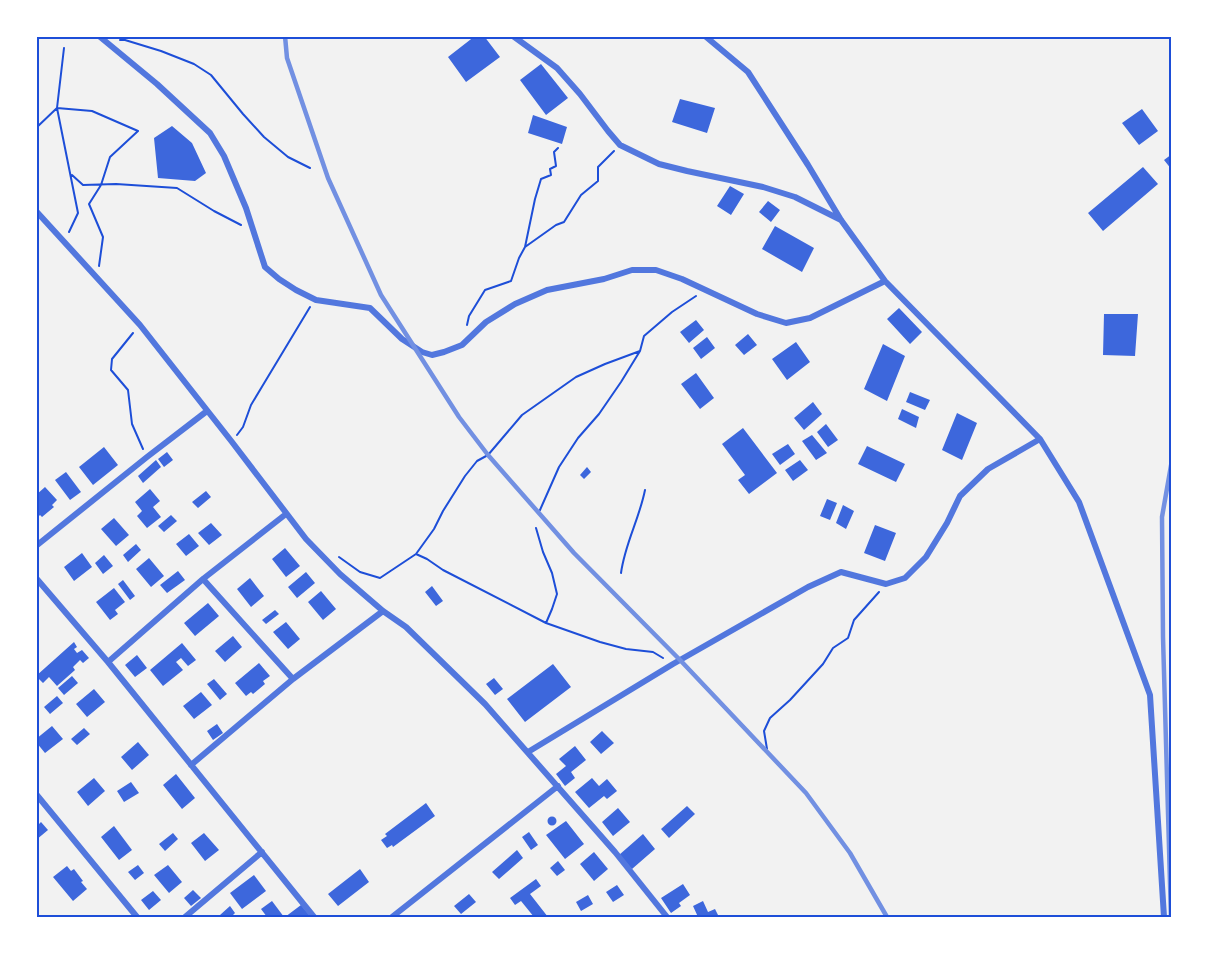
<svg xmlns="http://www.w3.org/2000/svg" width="1208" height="953" font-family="Manrope,sans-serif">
<rect width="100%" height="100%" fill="#f2f2f2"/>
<path fill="#3d67dc" d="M475,36H484L500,57L466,82L448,57Z
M541,64L568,98L546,115L520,80Z
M680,99L715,108L707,133L672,122Z
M1142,109L1158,131L1139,145L1122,123Z
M533,115L567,127L562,144L528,133Z
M172,126L192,143L206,173L195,181L158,178L154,138Z
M1172,154V170L1164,160Z
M1143,167L1158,184L1103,231L1088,213Z
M730,186L744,194L731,215L717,206Z
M768,201L780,210L771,222L759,212Z
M775,226L814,248L802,272L762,249Z
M899,308L922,332L910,344L887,319Z
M1104,314H1138L1135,356L1103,355Z
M696,320L704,330L689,343L680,332Z
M748,334L757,345L744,355L735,345Z
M707,337L715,348L701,359L693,348Z
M796,342L810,362L787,380L772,359Z
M883,344L905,356L887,401L864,389Z
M696,373L714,398L700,409L681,384Z
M910,392L930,400L925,410L906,402Z
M813,402L822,414L804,430L794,418Z
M902,409L919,417L916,428L898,419Z
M957,413L977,423L962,460L942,450Z
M826,424L838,440L828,447L817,432Z
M743,428L777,473L749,494L738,480L745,475L722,444Z
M812,435L827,453L816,460L802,441Z
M788,444L795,454L780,465L772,454Z
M867,446L905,464L896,482L858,464Z
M104,447L118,465L93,485L79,467Z
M167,452L173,460L164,467L158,459Z
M156,460L161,467L143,483L138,476Z
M800,460L808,470L793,481L785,470Z
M587,467L591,472L584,479L580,475Z
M66,472L81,492L70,500L55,480Z
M45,487L57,500L52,505L54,507L42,517L40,515L36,519V495Z
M150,489L160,501L153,507L161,517L147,528L137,516L142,511L135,502Z
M206,491L211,497L198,508L192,502Z
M827,499L837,503L830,520L820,516Z
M843,505L854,511L846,529L836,523Z
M171,515L177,521L164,532L158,526Z
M114,518L129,535L116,546L101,529Z
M211,523L222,535L209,545L198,533Z
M875,525L896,533L885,561L864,553Z
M189,534L199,546L186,556L176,544Z
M136,544L141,550L128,562L123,555Z
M285,548L300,566L286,577L272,559Z
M82,553L92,567L74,581L64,567Z
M104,555L113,566L103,574L95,563Z
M149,558L164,576L151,587L136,569Z
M178,571L185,580L167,593L160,585Z
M306,572L315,583L297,598L288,587Z
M250,578L264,596L251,607L237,589Z
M123,580L135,596L130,600L118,584Z
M432,586L443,601L436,606L425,592Z
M114,588L125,602L115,610L118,614L110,620L96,602Z
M321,591L336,609L323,620L308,602Z
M208,603L219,616L195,636L184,623Z
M275,610L279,614L266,624L262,620Z
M286,622L300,639L288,649L273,632Z
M233,636L242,647L225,662L215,651Z
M74,642L77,647L74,649L77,653L82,650L89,658L83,663L80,660L73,667L75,670L57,686L49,677L43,683L36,676Z
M182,643L196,660L188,666L181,658L176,662L183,670L163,686L150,670Z
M137,655L147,668L135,677L125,665Z
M259,663L270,676L263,681L265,684L253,694L251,692L246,696L235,683Z
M553,664L571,687L525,722L507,699Z
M72,676L78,683L64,695L58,688Z
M494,678L503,689L495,695L486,684Z
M214,679L227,694L220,700L207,684Z
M94,689L105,702L87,717L76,704Z
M201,692L212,705L194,719L183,706Z
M57,696L63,703L50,714L44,707Z
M217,724L223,733L213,740L207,731Z
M52,726L63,739L45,753L36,742V739Z
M84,728L90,734L77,745L71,739Z
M602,731L614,743L601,754L590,742Z
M138,742L149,755L132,770L121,757Z
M575,746L586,760L571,772L575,778L565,786L556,774L566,766L559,759Z
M176,774L195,798L182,809L163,785Z
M94,778L105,791L88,806L77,792Z
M592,778L599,786L607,779L617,791L607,799L604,796L589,808L575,792Z
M131,782L139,793L124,802L117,791Z
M426,803L435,816L393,847L392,845L387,848L381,840L387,836L385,834Z
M687,806L695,814L669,838L661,829Z
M618,808L630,822L613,836L602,822Z
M547.5 821a4.5 4.5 0 1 1 9 0a4.5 4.5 0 1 1-9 0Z
M566,821L584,844L565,859L546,835Z
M41,822L48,830L36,840V827Z
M114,826L132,850L119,860L101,837Z
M529,832L538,845L531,850L522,837Z
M173,833L178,839L165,851L159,844Z
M204,833L219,850L205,861L191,843Z
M643,834L655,849L632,869L619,855Z
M517,850L523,858L499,879L492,872Z
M594,852L608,869L594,881L580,864Z
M558,861L565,870L557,876L550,868Z
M138,865L144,873L135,880L128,872Z
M168,865L182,882L169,893L154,875Z
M67,866L71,871L74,869L83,881L81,882L87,889L73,901L53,877Z
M360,869L369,882L338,906L328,894Z
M254,875L266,891L242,909L230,893Z
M536,879L541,886L530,894L548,917H534L521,901L515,905L510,898Z
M683,884L690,895L679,903L681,906L671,913L661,898Z
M617,885L624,895L613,902L606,892Z
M193,890L201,898L191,906L184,898Z
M153,891L161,900L149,910L141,900Z
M469,894L476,902L461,914L454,906Z
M588,895L593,904L581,911L576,902Z
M272,901L284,917H267L261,909Z
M703,901L708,912L715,909L719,917H698L693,906Z
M301,905L311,917H285Z
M230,906L235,913L231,917H222L220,915Z"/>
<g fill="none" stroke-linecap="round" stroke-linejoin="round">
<path stroke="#1d4ed8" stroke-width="2" d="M120,40H125L161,51L194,64L211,75L243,114L264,137L288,157L310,168
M64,48L57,108L78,213L69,232
M36,128L57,108L92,111L138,131L110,157L101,185L89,204L103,237L99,266
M558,148L554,152L556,166L550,169L551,175L541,179L535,199L525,247L556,225L564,222L581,195L598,181V167L614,151
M72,175L83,185L116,184L177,188L214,211L241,225
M467,325L469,316L485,290L511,281L519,258L525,247
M133,333L112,359L111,370L128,390L132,424L143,449
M237,435L243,427L251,405L263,385L310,307
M540,510L559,467L578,438L599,414L621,382L640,351L644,336L672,312L696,296
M536,528L543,552L552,573L557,594L552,609L546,623
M416,554L434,529L443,511L465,476L477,461L488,455L522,415L576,377L605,364L640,351
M339,557L360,572L380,578L416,554L427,559L443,570L546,623L600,642L626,649L653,652L663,658
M621,573C625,543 639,520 645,490
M767,749L764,731L770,718L790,700L823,664L833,648L848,638L854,620L879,592"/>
<path stroke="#5277de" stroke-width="6" d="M99,36L157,84L210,133L224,156L246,208L265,267L279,279L296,290L316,300L370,308L402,339L422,352L432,355L444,352L462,345L486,322L515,304L547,290L604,279L632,270H656L682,279L757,314L786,323L810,318L885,281
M513,36L557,68L580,94L608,131L620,145L659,164L687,171L763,187L795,197L841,220
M705,36L748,72L808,165L841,220L885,281L1040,439L1079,502L1150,695L1164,917
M36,211L140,325L232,442L306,539L340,574L383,611L406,627L485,704L615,852L667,917
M36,546L147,457L207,411
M36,578L108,662L314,917
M203,579L293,679
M108,662L203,579L286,514
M528,752L673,664L808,587L841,572L886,584L905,578L926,557L947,523L960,496L988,469L1040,439
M191,765L293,679L383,611
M36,794L137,917
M185,917L262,852
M392,917L558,786"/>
<path stroke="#7290e2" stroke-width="4.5" d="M285,36L287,58L328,178L381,295L459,417L488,455L574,553L681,661L806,793L850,853L887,917
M1171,917L1163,637L1162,517L1172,460"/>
</g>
<rect width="1208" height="953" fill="none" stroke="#ffffff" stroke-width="75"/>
<rect x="38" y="38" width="1132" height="878" fill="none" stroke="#1d4ed8" stroke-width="2"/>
</svg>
